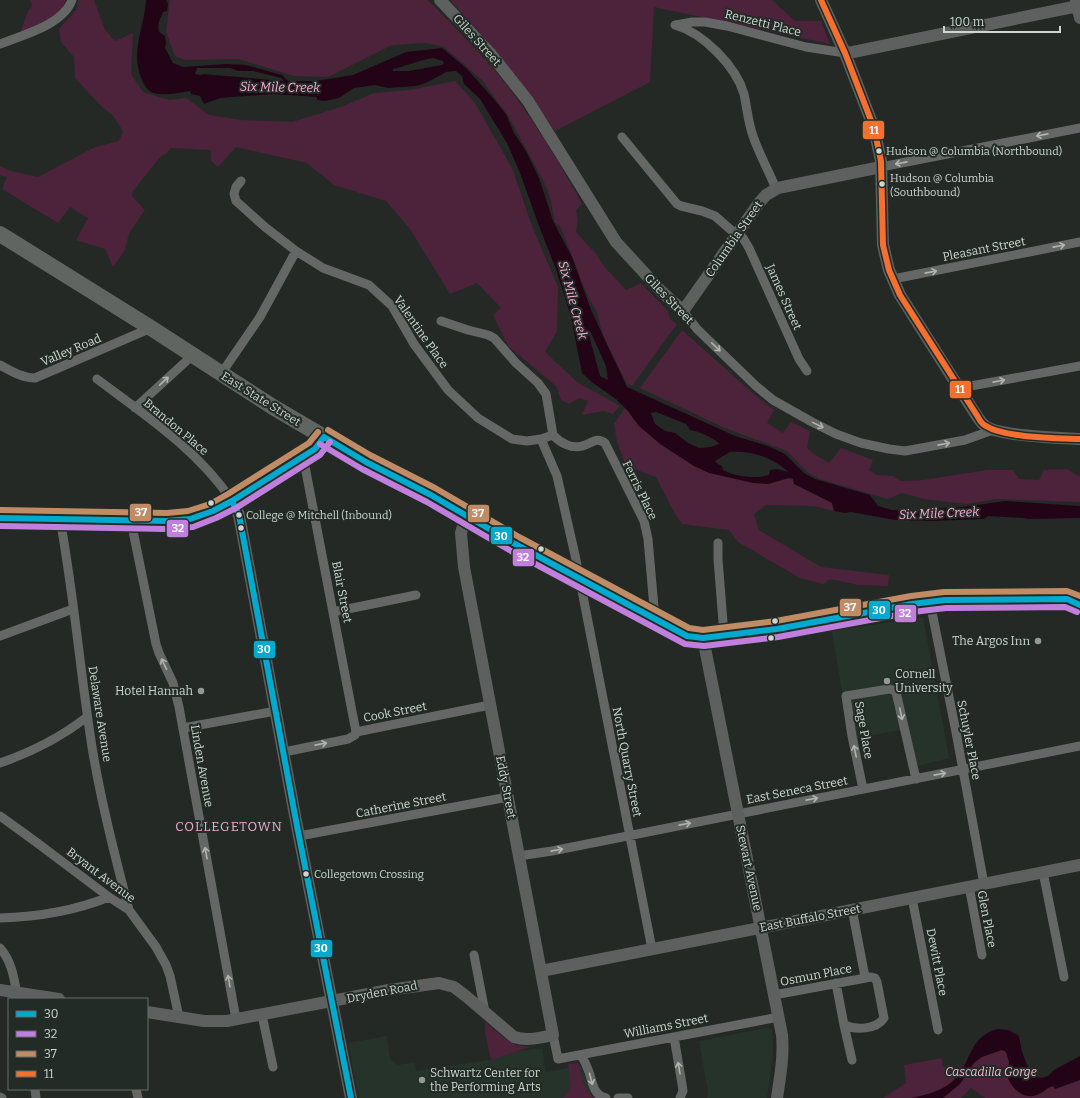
<svg xmlns="http://www.w3.org/2000/svg" width="1080" height="1098" font-family="Bitter,serif">
<rect width="100%" height="100%" fill="#242926"/>
<path fill="#26332a" d="M923,617L949,758L910,768L902,730L850,739L832,631Z
M767,1028L772,1030L773,1054L767,1098H707L708,1091L699,1041Z
M387,1036L390,1059L398,1065L415,1062L416,1071L490,1060L513,1052L542,1048L546,1072L581,1066L593,1098H359L348,1043Z"/>
<path fill="#4c233b" d="M30,0H66L63,9L49,21L20,33L28,11L32,6Z
M78,0H94L105,30L115,41L133,33L131,74L143,92L169,100L186,98L209,115L241,120L292,122L341,107L374,93L410,90L455,81L475,103L512,168L532,226L558,287L557,331L545,352L577,382L620,406L613,414L604,411L582,415L588,401L579,398L569,404L561,400L556,386L508,346L493,315L501,308L477,283L450,294L410,229L386,201L334,185L307,163L236,147L218,167L211,161V150L170,148L167,153L161,156L133,191L132,196L145,210L129,233L125,250L113,267L105,249L76,240L88,218L70,207L58,223L2,189L7,177L0,175V166L11,171L38,177L95,147L119,141L123,131L113,116L99,104L75,78L74,57L61,42L59,29L76,10Z
M170,0H427L432,4C455,28 480,52 501,78C532,117 558,160 582,204L576,210L578,219L576,232L597,255L602,264L626,290L641,283L668,311L670,319L677,324L632,386L627,384L604,338L596,310L589,299L560,226L555,223L551,202L546,186L510,119L482,80L444,47L426,43L392,45L328,77L294,76L239,59L185,60L175,56L166,32Z
M450,0H772L795,21H821L830,44L654,7L650,82L555,131L497,52Z
M682,330L755,395L774,410L767,423L783,433L791,422L810,431L807,448L814,454L829,463L841,448L873,460L869,470L877,475L893,476L901,481L923,480L987,470H1013L1019,479L1039,480L1044,470L1067,469L1076,475L1080,476V502L997,499L966,504L924,499L902,493L888,499L820,479L807,472L787,451L725,428L640,388Z
M625,408L639,426L694,466L768,484L789,478L793,479L794,484L832,503L834,511L814,506L766,505L754,514L759,530L821,567L889,575L888,586L858,585L830,579L823,584L800,578L738,542L729,530L682,524L675,514L656,477L626,466L617,442L614,424Z
M485,1022L506,1039L516,1045L530,1047L491,1060L485,1032Z
M998,1035L1029,1086L1080,1065V1098H985L971,1088L961,1098H883L906,1083L904,1065L942,1058L943,1066L959,1075L966,1061Z
M578,1063C581,1073 584,1094 596,1098H563C574,1089 570,1077 568,1064Z"/>
<path fill="#230416" fill-rule="evenodd" d="M146,0H166L168,4L167,11L163,12C160,19 157,24 159,32L165,36L166,43L165,48L173,63L183,67L226,64L246,65L282,75L288,81H316L353,75L406,52L442,48L466,68L493,98L506,114L514,133L526,151L539,178L553,221L572,257L591,310L627,387L735,436L768,446L785,454L804,473L815,479L870,495L878,506L892,510L919,511L926,509L963,507L1005,501L1080,506V518L1027,519L1024,518L988,516L984,519L932,521L895,520L851,512L845,513L834,511L832,503L794,484L793,479L789,478L768,484L753,483L709,473L694,466L660,444L639,426L628,411L616,399L593,383L582,373L571,317L556,269L539,226L520,173L507,143L480,99L464,84L462,76L456,71L446,72L426,83L416,86L388,88L375,85L354,88L339,98L325,101L317,100V97L273,94L220,98L204,104L200,96L191,94L190,91C177,93 165,96 153,93C148,91 145,86 143,82C129,54 144,29 146,0ZM433,58L443,61L444,63L442,65L409,71H393V69C407,66 419,60 433,58ZM197,68H230L238,71H253L281,78L284,81L202,74V75L195,74ZM590,331L606,366L608,380L600,376L589,335L588,332ZM656,412L686,424L690,430C698,431 715,438 719,444L711,447L699,448L688,443L675,433L665,431L655,424L651,413ZM730,452C750,450 775,458 788,472L777,469L770,470L769,475C755,479 736,477 723,470L722,466L718,464L715,461Z
M998,1029L1008,1030L1018,1035C1021,1041 1020,1045 1022,1051C1025,1061 1029,1070 1035,1077L1042,1078L1048,1076L1054,1070L1069,1062L1080,1056V1080L1055,1089L1053,1086C1046,1088 1041,1095 1033,1096C1020,1098 1009,1085 1007,1074C1006,1070 1009,1066 1009,1062C1008,1059 1007,1055 1006,1052L1002,1050L982,1057L974,1063L960,1084L943,1098H912C928,1094 943,1091 955,1079C972,1061 969,1036 998,1029Z"/>
<g fill="none" stroke-linecap="round" stroke-linejoin="round">
<path stroke="#656766" stroke-width="9" d="M675,25C703,33 736,66 744,94C747,108 748,122 753,136C759,154 769,171 776,189
M676,25L692,22H705L727,26L806,47L845,53
M0,44C23,35 63,25 72,0
M622,137L677,204L681,206L702,211L715,216L731,230L743,238L749,248L799,359L807,371
M881,167L1080,128
M241,181L236,187L234,194L236,201L265,227L296,251L323,268L369,285L392,306L414,344L448,390L478,418L512,439L527,441L541,439L553,435
M893,279L1080,242
M683,311L697,329L756,386L773,400L812,422L836,434L861,443L889,449L905,451L965,440L993,430
M441,321L468,330L488,335L494,338L516,363L538,383L546,394L553,435
M0,365C11,371 22,378 35,378L151,328
M221,374L260,317L296,251
M97,379C145,415 198,450 232,501
M960,388L1080,366
M135,408L193,355
M553,435C560,443 572,449 582,446C591,444 596,436 605,443L644,521L648,539L655,619
M541,439L557,476L575,555L652,949
M303,456L356,732
M60,519C74,595 80,671 92,747C101,802 115,856 129,910
M131,521L156,644L159,653L173,683L179,707L236,1019
M718,543V559L724,635
M930,602L956,732L984,884
M333,612L416,595
M0,636L73,609
M183,728L276,711
M284,752L348,739L355,735L356,732L490,705
M0,763C32,752 60,738 87,717
M863,789L852,736L846,696L889,689L893,690L896,692L916,779
M0,816L36,842L109,897L129,910L156,947L166,965L170,976L179,1017
M299,836L508,797
M519,856L552,851L1080,746
M1043,872L1064,977
M969,886L982,955
M912,898L938,1030
M852,909L865,977
M0,918C37,917 74,911 109,897
M0,948C13,963 14,980 18,999
M474,955L485,1012
M774,995L871,977L875,978L877,982L884,1018C876,1030 856,1030 844,1025L836,983
M262,1015L273,1067
M844,1025L852,1060
M553,1035L558,1059L779,1017
M674,1037L682,1084L683,1091L680,1098
M581,1055C584,1060 587,1066 589,1072C593,1083 593,1095 606,1098
M35,1089L36,1098
M136,1089L138,1098
M0,1097L2,1098
M618,1098H628"/>
<path stroke="#5d605e" stroke-width="12" d="M440,0L490,53L528,101L616,242L661,291L683,311L759,203L766,195L778,188L881,167
M821,0L845,53L872,123L877,142L881,161L883,245L889,270L900,295L973,410C977,416 981,424 987,427C1001,436 1060,438 1080,439
M1076,0L1080,18
M845,53L853,52L1078,6
M232,501L239,515L297,826L351,1098
M703,638L782,1035C784,1056 780,1077 777,1098
M541,971L1080,865
M0,990L59,999
M147,1012L204,1021H227L389,990L439,983L454,987L467,997L514,1037C527,1041 540,1038 553,1035L464,567L461,533L466,516"/>
<path stroke="#5b5f5c" stroke-width="14" d="M0,518L167,521L190,519L213,511L232,501L315,449L324,437"/>
<path stroke="#606562" stroke-width="16" d="M0,234L151,328L273,407L324,437L366,462L431,495L515,544L687,636L703,638L777,629L912,604L945,600L1080,599"/>
<g stroke="#222b25" stroke-width="9">
<path id="bus-1" d="M324,437L366,462L431,495L515,544L687,636L703,638L777,629L912,604L945,600L1067,599L1080,605
M232,501L239,515L297,826L351,1098
M0,518L167,521L190,519L213,511L232,501L315,449L324,437"/>
</g>
<g stroke="#222b25" stroke-width="9">
<path id="bus-2" d="M320,444L362,469L427,502L511,551L685,644L704,646L778,637L913,612L946,608L1065,607L1077,612
M0,526L167,529L193,527L216,518L236,508L320,455L330,442"/>
</g>
<g stroke="#222b25" stroke-width="9">
<path id="bus-3" d="M328,430L370,455L435,488L519,537L689,628L703,630L776,621L911,596L944,592L1067,591L1080,596
M0,510L167,513L188,511L210,504L228,494L309,443L318,432"/>
</g>
<g stroke="#222b25" stroke-width="9">
<path id="bus-4" d="M821,0L845,53L872,123L877,142L881,161L883,245L889,270L900,295L978,417C980,421 982,424 986,426C1005,438 1057,438 1080,439"/>
</g>
<use href="#bus-1" stroke="#00a9ce" stroke-width="6"/>
<use href="#bus-2" stroke="#c07fdc" stroke-width="6"/>
<use href="#bus-3" stroke="#c18c65" stroke-width="6"/>
<use href="#bus-4" stroke="#f46f30" stroke-width="6"/>
</g>
<defs><path id="oneway-shaft" d="M-6 0H5M1.5-3L5.5 0L1.5 3" fill="none" stroke-width="1.6" stroke-linecap="round" stroke-linejoin="round"/></defs>
<g stroke="#afb4b1">
<use href="#oneway-shaft" transform="translate(1042 135) rotate(169)"/>
<use href="#oneway-shaft" transform="translate(901 163) rotate(169)"/>
<use href="#oneway-shaft" transform="translate(1059 246) rotate(-11)"/>
<use href="#oneway-shaft" transform="translate(931 272) rotate(-11)"/>
<use href="#oneway-shaft" transform="translate(716 347) rotate(44)"/>
<use href="#oneway-shaft" transform="translate(164 381) rotate(-43)"/>
<use href="#oneway-shaft" transform="translate(999 381) rotate(-11)"/>
<use href="#oneway-shaft" transform="translate(818 425) rotate(26)"/>
<use href="#oneway-shaft" transform="translate(944 444) rotate(-11)"/>
<use href="#oneway-shaft" transform="translate(164 664) rotate(-115)"/>
<use href="#oneway-shaft" transform="translate(901 714) rotate(78)"/>
<use href="#oneway-shaft" transform="translate(321 744) rotate(-11)"/>
<use href="#oneway-shaft" transform="translate(855 751) rotate(-102)"/>
<use href="#oneway-shaft" transform="translate(940 774) rotate(-11)"/>
<use href="#oneway-shaft" transform="translate(812 799) rotate(-11)"/>
<use href="#oneway-shaft" transform="translate(685 824) rotate(-11)"/>
<use href="#oneway-shaft" transform="translate(557 850) rotate(-11)"/>
<use href="#oneway-shaft" transform="translate(206 853) rotate(-100)"/>
<use href="#oneway-shaft" transform="translate(229 981) rotate(-100)"/>
<use href="#oneway-shaft" transform="translate(679 1068) rotate(-100)"/>
<use href="#oneway-shaft" transform="translate(591 1079) rotate(75)"/>
</g>
<g fill="#cfd5d1" stroke="#222b25" stroke-width="1.5">
<circle cx="879" cy="151" r="3.5"/>
<circle cx="882" cy="184" r="3.5"/>
<circle cx="211" cy="503" r="3.5"/>
<circle cx="239" cy="515" r="3.5"/>
<circle cx="241" cy="528" r="3.5"/>
<circle cx="541" cy="549" r="3.5"/>
<circle cx="775" cy="621" r="3.5"/>
<circle cx="771" cy="638" r="3.5"/>
<circle cx="306" cy="874" r="3.5"/>
</g>
<g fill="#939995" stroke="#222b25" stroke-width="1.5">
<circle cx="1038" cy="641" r="4"/>
<circle cx="887" cy="681" r="4"/>
<circle cx="201" cy="691" r="4"/>
<circle cx="422" cy="1080" r="4"/>
</g>
<g text-anchor="middle" dominant-baseline="central" stroke-width="4" stroke-linejoin="round" paint-order="stroke">
<g font-size="11" fill="#cfd5d1" stroke="#222b25" text-anchor="start">
<text x="886" y="151">Hudson @ Columbia (Northbound)</text>
<text x="890" y="178">Hudson @ Columbia<tspan x="890" dy="14">(Southbound)</tspan></text>
<text x="246" y="515">College @ Mitchell (Inbound)</text>
<text x="314" y="874">Collegetown Crossing</text>
</g>
<g font-size="12" fill="#cfd5d1" stroke="#222b25">
<text transform="translate(763 23) rotate(14)">Renzetti Place</text>
<text transform="translate(477 40) rotate(48)">Giles Street</text>
<text transform="translate(734 239) rotate(-55)">Columbia Street</text>
<text transform="translate(984 249) rotate(-11)">Pleasant Street</text>
<text transform="translate(784 297) rotate(66)">James Street</text>
<text transform="translate(669 299) rotate(46)">Giles Street</text>
<text transform="translate(421 332) rotate(55)">Valentine Place</text>
<text transform="translate(71 350) rotate(-23)">Valley Road</text>
<text transform="translate(261 399) rotate(32)">East State Street</text>
<text transform="translate(176 427) rotate(40)">Brandon Place</text>
<text transform="translate(640 490) rotate(64)">Ferris Place</text>
<text transform="translate(342 592) rotate(79)">Blair Street</text>
<text transform="translate(395 712) rotate(-11)">Cook Street</text>
<text transform="translate(100 714) rotate(81)">Delaware Avenue</text>
<text transform="translate(864 730) rotate(80)">Sage Place</text>
<text transform="translate(969 740) rotate(79)">Schuyler Place</text>
<text transform="translate(627 762) rotate(79)">North Quarry Street</text>
<text transform="translate(202 766) rotate(80)">Linden Avenue</text>
<text transform="translate(506 787) rotate(79)">Eddy Street</text>
<text transform="translate(797 790) rotate(-11)">East Seneca Street</text>
<text transform="translate(401 805) rotate(-11)">Catherine Street</text>
<text transform="translate(749 868) rotate(78)">Stewart Avenue</text>
<text transform="translate(101 875) rotate(37)">Bryant Avenue</text>
<text transform="translate(810 918) rotate(-11)">East Buffalo Street</text>
<text transform="translate(987 919) rotate(79)">Glen Place</text>
<text transform="translate(937 962) rotate(79)">Dewitt Place</text>
<text transform="translate(816 975) rotate(-11)">Osmun Place</text>
<text transform="translate(382 992) rotate(-11)">Dryden Road</text>
<text transform="translate(666 1026) rotate(-11)">Williams Street</text>
</g>
<g font-size="12" fill="#cfd5d1" stroke="#222b25" text-anchor="end">
<text x="1030" y="641">The Argos Inn</text>
<text x="895" y="674" text-anchor="start">Cornell<tspan x="895" dy="14">University</tspan></text>
<text x="193" y="691">Hotel Hannah</text>
<text x="430" y="1073" text-anchor="start">Schwartz Center for<tspan x="430" dy="14">the Performing Arts</tspan></text>
</g>
<g font-size="12" font-style="italic" fill="#fab6d9" stroke="#222b25">
<text x="991" y="1072">Cascadilla Gorge</text>
</g>
<g font-size="13" font-style="italic" fill="#fca9d5" stroke="#222b25">
<text transform="translate(280 87) rotate(1)">Six Mile Creek</text>
<text transform="translate(573 300) rotate(75)">Six Mile Creek</text>
<text transform="translate(939 513) rotate(-2)">Six Mile Creek</text>
</g>
<g font-size="13" letter-spacing="1" fill="#f1a6cd" stroke="#222b25">
<text x="229" y="826">COLLEGETOWN</text>
</g>
</g>
<g stroke="#222b25" stroke-width="1.5">
<rect x="862" y="120" width="23" height="20" rx="4" fill="#f46f30"/>
<rect x="949" y="380" width="23" height="19" rx="4" fill="#f46f30"/>
<rect x="129" y="503" width="23" height="19" rx="4" fill="#c18c65"/>
<rect x="467" y="504" width="23" height="19" rx="4" fill="#c18c65"/>
<rect x="166" y="519" width="23" height="19" rx="4" fill="#c07fdc"/>
<rect x="490" y="526" width="23" height="19" rx="4" fill="#00a9ce"/>
<rect x="512" y="548" width="23" height="19" rx="4" fill="#c07fdc"/>
<rect x="839" y="598" width="23" height="19" rx="4" fill="#c18c65"/>
<rect x="868" y="600" width="23" height="20" rx="4" fill="#00a9ce"/>
<rect x="894" y="604" width="23" height="19" rx="4" fill="#c07fdc"/>
<rect x="253" y="640" width="23" height="19" rx="4" fill="#00a9ce"/>
<rect x="310" y="939" width="23" height="19" rx="4" fill="#00a9ce"/>
</g>
<g font-size="11" text-anchor="middle" font-weight="bold" fill="#fff">
<text x="874" y="134">11</text>
<text x="960" y="393">11</text>
<text x="141" y="516">37</text>
<text x="478" y="517">37</text>
<text x="178" y="532">32</text>
<text x="501" y="540">30</text>
<text x="523" y="561">32</text>
<text x="850" y="611">37</text>
<text x="879" y="614">30</text>
<text x="905" y="617">32</text>
<text x="264" y="653">30</text>
<text x="321" y="952">30</text>
</g>
<rect x="8" y="998" width="140" height="92" fill="#222b25" stroke="#676f6a"/>
<rect x="16" y="1011" width="20" height="6" fill="#00a9ce" stroke="#676f6a"/>
<text x="44" y="1018" font-size="12" fill="#cfd5d1">30</text>
<rect x="16" y="1031" width="20" height="6" fill="#c07fdc" stroke="#676f6a"/>
<text x="44" y="1038" font-size="12" fill="#cfd5d1">32</text>
<rect x="16" y="1051" width="20" height="6" fill="#c18c65" stroke="#676f6a"/>
<text x="44" y="1058" font-size="12" fill="#cfd5d1">37</text>
<rect x="16" y="1071" width="20" height="6" fill="#f46f30" stroke="#676f6a"/>
<text x="44" y="1078" font-size="12" fill="#cfd5d1">11</text>
<path d="M944 26v6h116v-6" fill="none" stroke="#cfd5d1" stroke-width="2"/>
<text x="950" y="26" font-size="12" fill="#cfd5d1" stroke="#222b25" stroke-width="3" paint-order="stroke">100 m</text>
</svg>
